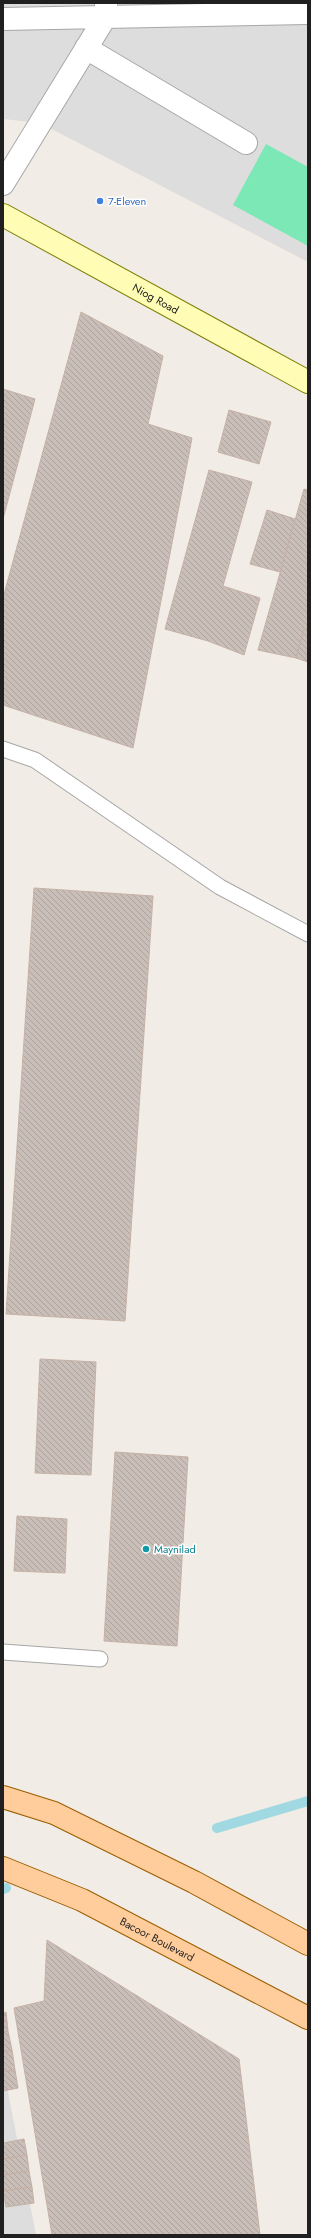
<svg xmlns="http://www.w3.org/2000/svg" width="311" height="2238" font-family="Jost,sans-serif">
<defs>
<pattern id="building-back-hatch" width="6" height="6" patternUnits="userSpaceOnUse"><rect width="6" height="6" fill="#cabeb8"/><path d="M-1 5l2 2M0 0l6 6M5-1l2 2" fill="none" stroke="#ada39e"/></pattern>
</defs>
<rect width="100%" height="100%" fill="#f1ece5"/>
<path fill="#dedddd" d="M3,3H308V262L40,123L3,119Z
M3,2067L36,2235H3Z"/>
<path fill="#7be8b6" d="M266,144L308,167V246L233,205Z"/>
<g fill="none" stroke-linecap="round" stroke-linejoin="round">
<path stroke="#a1d9e3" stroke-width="10" d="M217,1828L308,1801
M3,1889L6,1888"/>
</g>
<path fill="url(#building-back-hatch)" stroke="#c5b1a6" d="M81,312L163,356L148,424L192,438L133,748L3,705V598Z
M3,389L35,399L3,519Z
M229,410L271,422L259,464L218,452Z
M209,470L252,482L223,586L260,598L244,655L208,641L165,629Z
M304,489L308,490V629H304L296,658L258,650Z
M267,510L295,519L280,572L250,564Z
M304,629H308V662L296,658Z
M34,888L153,896L125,1321L6,1314Z
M40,1359L96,1362L91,1475L35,1473Z
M115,1452L188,1457L177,1646L104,1641Z
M17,1516L67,1519L65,1573L14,1571Z
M47,1940L239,2059L260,2235H52L14,2008L44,2001Z
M6,2012L8,2031L3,2032V2013Z
M8,2031L12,2050L3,2052V2032Z
M12,2050L15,2070L3,2072V2052Z
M15,2070L18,2088L3,2091V2072Z
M24,2139L27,2155L3,2159V2143Z
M27,2155L29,2171L3,2175V2159Z
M29,2171L32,2187L3,2191V2175Z
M32,2187L34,2203L6,2207L3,2191Z"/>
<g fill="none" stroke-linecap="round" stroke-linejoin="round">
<g stroke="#a7a7a7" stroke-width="17">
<path id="lane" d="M3,749L35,760L220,887L308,934
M3,1652L100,1659"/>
</g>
<g stroke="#a7a7a7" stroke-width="24">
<path id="street" d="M3,19L308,13
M86,48L246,143
M3,184L106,16V4"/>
</g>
<g stroke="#797d00" stroke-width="24">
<g id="secondary">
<path id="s1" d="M3,215L308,382"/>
</g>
</g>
<g stroke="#9b5d00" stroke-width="24">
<g id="primary">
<path d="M3,1797L54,1813L194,1882L308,1944"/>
<path id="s2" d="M3,1868L82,1900L308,2018"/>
</g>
</g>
<use href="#lane" stroke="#fff" stroke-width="15"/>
<use href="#street" stroke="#fff" stroke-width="22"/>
<use href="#secondary" stroke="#fffdb5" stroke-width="22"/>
<use href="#primary" stroke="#ffcd9c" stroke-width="22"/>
</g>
<circle fill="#3f7fe0" stroke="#fff" stroke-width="1.5" cx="100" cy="201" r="4"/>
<circle fill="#0f9aa8" stroke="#fff" stroke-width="1.5" cx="146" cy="1549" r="4"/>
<g text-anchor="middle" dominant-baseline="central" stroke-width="3" stroke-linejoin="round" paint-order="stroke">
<g font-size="11" fill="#366cbe" stroke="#fff" text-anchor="start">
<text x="108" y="201">7-Eleven</text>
</g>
<g font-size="11" fill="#202020" stroke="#fff">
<text stroke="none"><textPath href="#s1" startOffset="174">Niog Road</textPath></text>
<text stroke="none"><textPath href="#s2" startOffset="170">Bacoor Boulevard</textPath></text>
</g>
<g font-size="11" fill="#0d838f" stroke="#fff" text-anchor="start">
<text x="154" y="1549">Maynilad</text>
</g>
</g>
<rect width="311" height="2238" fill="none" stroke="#202020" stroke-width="8"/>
</svg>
